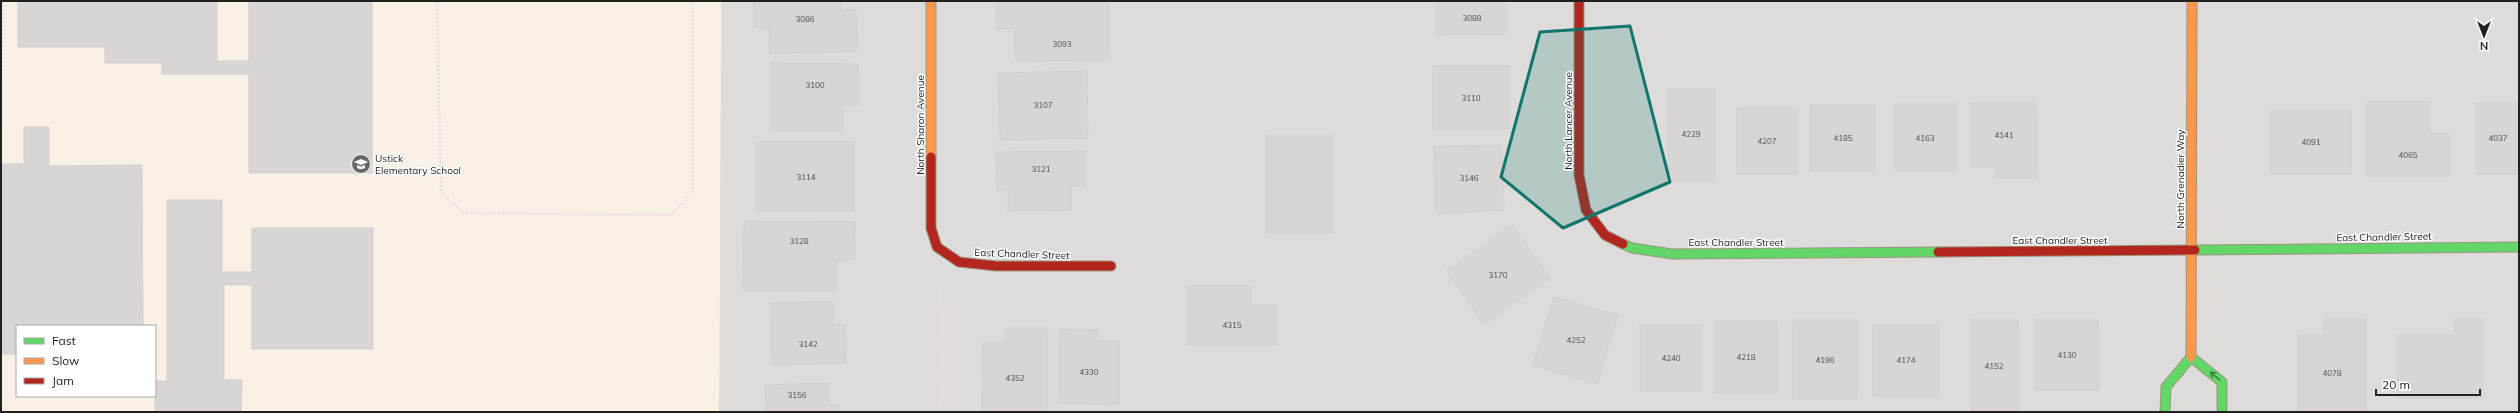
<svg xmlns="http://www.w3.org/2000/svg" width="2520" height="413" font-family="Mulish,sans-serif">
<rect width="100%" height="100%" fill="#efecea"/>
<path fill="#dedcdb" d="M721,1H2519V412H719Z"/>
<path fill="#f8f2e6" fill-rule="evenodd" d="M1,1H721L719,412H1ZM17,326H155V396H17Z"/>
<path fill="#dad5d5" stroke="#d2cdcb" d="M18,1H217V61H249V1H372V173H249V74H162V63H105V47H18Z
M754,1H841V11L856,10L857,51L770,53L769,28H755Z
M996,1H1108L1109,60L1016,61L1015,28L997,29Z
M1437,1H1506V34L1437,35Z
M771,63L858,64V105H843V131H771Z
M1433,66H1509V129H1433Z
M1087,71L1088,138L1000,140L999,73Z
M1668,89H1715V180H1668Z
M2367,102H2429V134H2449V176H2367Z
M1971,103H2036L2037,178H1996V167H1971Z
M2477,103H2519V174H2477Z
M1895,104H1956V171H1895Z
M1810,105H1875V171H1810Z
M1737,108H1797V174H1737Z
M2271,111H2351V174H2271Z
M24,127H49V166L142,165L143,326H17V354H1V164H24Z
M1266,136H1332V233H1266Z
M757,142H854V211H757Z
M1501,145L1504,210L1436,213L1434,147Z
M1085,151V186H1071V210L1008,211V190L997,191L996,152Z
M167,200H222V272H252V228H373V349H252V285H224V380H242L241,412H155V381H167Z
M744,221L855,222L854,260H836V291H743Z
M1512,225L1550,278L1484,324L1447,271Z
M1188,286H1251V305H1276V345H1188Z
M1554,297L1618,316L1597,384L1533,365Z
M833,302V325L845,324L846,363L772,364L771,303Z
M2324,319H2366V412H2298V335H2324Z
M2455,319H2482V398H2398V335H2455Z
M1792,320H1857V399H1792Z
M1971,320H2018V411H1971Z
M2035,320H2098V390H2035Z
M1715,321H1777V393H1715Z
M1640,325H1701V391H1640Z
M1873,325H1939V396H1873Z
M1006,328H1048V412H982L983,343H1006Z
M1060,329L1098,330V341H1119V404L1059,403Z
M828,383V405H839V412H766L765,385Z"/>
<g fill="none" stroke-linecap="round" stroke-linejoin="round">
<g stroke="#9b9580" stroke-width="11">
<path id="fast" d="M1623,244L1632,248L1672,254L1938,252
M2195,250L2519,247
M2165,412L2166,387L2191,357L2222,382V412"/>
</g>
<g stroke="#9b9580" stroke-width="11">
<path id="slow" d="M931,1V157
M2191,357L2192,1"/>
</g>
<g stroke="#9b9580" stroke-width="11">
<path id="jam" d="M1579,1V175L1586,210L1605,235L1623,244
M931,157V228L937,247L959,262L996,266H1111
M1938,252L2195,250"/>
</g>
<path stroke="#ecdade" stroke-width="2.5" stroke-dasharray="2 2" stroke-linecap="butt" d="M437,1L441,192L464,213L671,215L693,191V1
M1,127L2,1
M938,412C949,394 941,309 940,285"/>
<use href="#fast" stroke="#63d668" stroke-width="9"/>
<use href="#slow" stroke="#ff974d" stroke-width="9"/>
<use href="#jam" stroke="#b3261e" stroke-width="9"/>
</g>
<defs><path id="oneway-shaft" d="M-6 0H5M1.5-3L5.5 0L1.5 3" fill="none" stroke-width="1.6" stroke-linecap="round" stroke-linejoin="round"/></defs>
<use stroke="#427c44" href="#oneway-shaft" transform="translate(2215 376) rotate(-141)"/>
<path fill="#0f766e" fill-opacity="0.2" stroke="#0f766e" stroke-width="3" stroke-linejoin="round" d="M1630,26L1670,182L1563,228L1501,177L1540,32Z"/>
<defs>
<g id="school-disc" transform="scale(1)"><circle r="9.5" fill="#696867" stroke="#fff"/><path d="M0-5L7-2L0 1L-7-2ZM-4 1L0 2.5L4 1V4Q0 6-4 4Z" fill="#fff"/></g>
</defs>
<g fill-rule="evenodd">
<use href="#school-disc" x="361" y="164"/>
</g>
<g text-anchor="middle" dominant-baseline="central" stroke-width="3" stroke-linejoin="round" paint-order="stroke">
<g font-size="8" fill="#4f4e4e">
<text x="1472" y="18">3088</text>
<text x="805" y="19">3086</text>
<text x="1062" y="44">3093</text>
<text x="815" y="85">3100</text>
<text x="1471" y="98">3110</text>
<text x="1043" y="105">3107</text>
<text x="1691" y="134">4229</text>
<text x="2004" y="135">4141</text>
<text x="1843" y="138">4185</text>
<text x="1925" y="138">4163</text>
<text x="2498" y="138">4037</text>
<text x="1767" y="141">4207</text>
<text x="2311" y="142">4091</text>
<text x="2408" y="155">4065</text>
<text x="1041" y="169">3121</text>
<text x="806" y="177">3114</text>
<text x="1469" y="178">3146</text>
<text x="799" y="241">3128</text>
<text x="1498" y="275">3170</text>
<text x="1232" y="325">4315</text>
<text x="1576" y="340">4252</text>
<text x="808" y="344">3142</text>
<text x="2067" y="355">4130</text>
<text x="1746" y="357">4218</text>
<text x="1671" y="358">4240</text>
<text x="1825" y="360">4196</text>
<text x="1906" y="360">4174</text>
<text x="1994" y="366">4152</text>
<text x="1089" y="372">4330</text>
<text x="2332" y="373">4078</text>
<text x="1015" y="378">4352</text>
<text x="797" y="395">3156</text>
</g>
<g font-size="10" fill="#212121" stroke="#fff">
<text transform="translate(1568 121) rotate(-90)">North Lancer Avenue</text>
<text transform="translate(920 125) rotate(-90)">North Sharon Avenue</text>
<text transform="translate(2180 179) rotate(-90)">North Grenadier Way</text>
<text transform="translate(2384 237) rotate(-1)">East Chandler Street</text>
<text x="2060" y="240">East Chandler Street</text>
<text x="1736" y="242">East Chandler Street</text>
<text transform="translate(1022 254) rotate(2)">East Chandler Street</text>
</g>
<g font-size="10" fill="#212121" stroke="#fff" text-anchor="start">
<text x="375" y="158">Ustick<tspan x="375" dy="12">Elementary School</tspan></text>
</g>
</g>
<rect width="2520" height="413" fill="none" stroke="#212121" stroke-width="4"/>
<rect x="16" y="325" width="140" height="72" fill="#ffffff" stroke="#a6a6a6"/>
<rect x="24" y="338" width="20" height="6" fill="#63d668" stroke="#a6a6a6"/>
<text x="52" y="345" font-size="12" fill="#212121">Fast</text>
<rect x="24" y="358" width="20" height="6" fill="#ff974d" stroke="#a6a6a6"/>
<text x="52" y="365" font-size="12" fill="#212121">Slow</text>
<rect x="24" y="378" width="20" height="6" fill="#b3261e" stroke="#a6a6a6"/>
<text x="52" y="385" font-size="12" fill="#212121">Jam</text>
<g transform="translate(2484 36) rotate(180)" stroke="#ffffff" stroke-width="3" paint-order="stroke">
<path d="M0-3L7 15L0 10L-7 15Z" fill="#212121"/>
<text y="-6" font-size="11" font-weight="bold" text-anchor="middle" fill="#212121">N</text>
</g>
<path d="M2376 389v6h104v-6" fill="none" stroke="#212121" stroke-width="2"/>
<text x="2382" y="389" font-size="12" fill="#212121" stroke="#ffffff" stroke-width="3" paint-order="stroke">20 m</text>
</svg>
